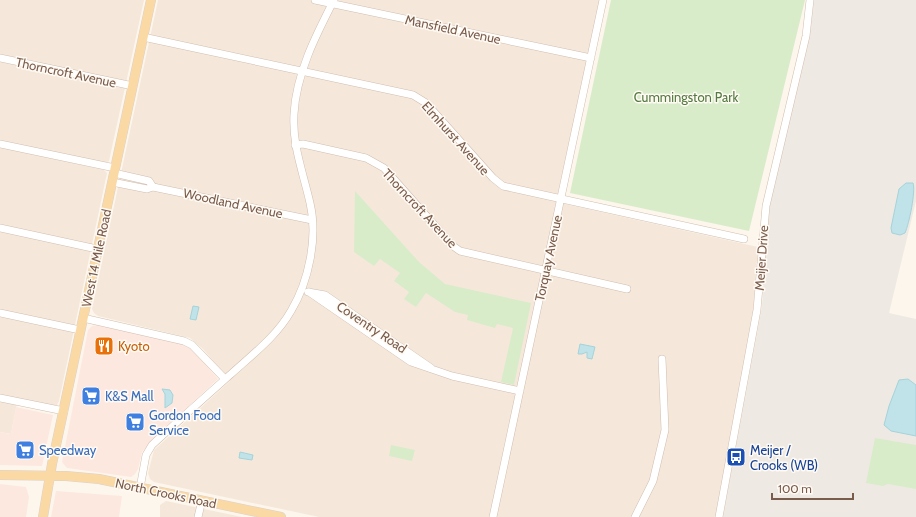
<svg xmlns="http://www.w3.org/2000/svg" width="916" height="517" font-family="Cabin,sans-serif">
<rect width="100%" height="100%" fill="#fdf6ec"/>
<path fill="#f5e8da" d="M0,0H144L109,161L105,163L0,140Z
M158,0H600L556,202L758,247L753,313L716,517H319L154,482L150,479L148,473L154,450L230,381L203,349L190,338L98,316L94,313L92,309Z
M0,147L104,170L107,173L59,401L57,405L54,406L18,398L11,434L0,432Z
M166,501L242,517H160V505Z"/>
<path fill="#fde8e0" d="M97,325L181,343L190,347L218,379L154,438L142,452L138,469L135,474L131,477L67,468L62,462L88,330L92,326Z
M16,407L53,415L42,466L0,465V432L11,434Z
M0,484L26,487L29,497L26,517H0Z
M56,491L122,496L119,517H51Z"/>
<path fill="#efe9e4" d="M814,0H916V201L889,313L916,319V517H723L762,306L768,214L811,27Z"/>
<path fill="#d8ecc9" d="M611,0H805L749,231L570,193Z
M355,191L419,262L445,284L531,303L514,385L501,382L513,328L497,324L495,328L467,320L468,315L455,312L426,293L416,307L404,299L409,292L394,281L400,273L380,259L374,266L354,252Z
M875,438L916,445V489L888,484L883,486L866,483Z
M391,445L415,450L412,461L389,456Z"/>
<path fill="#bfe3e8" stroke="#a5d3da" d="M906,183H913C916,191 909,224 905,233L900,235L892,233L891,228L899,189Z
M193,306L199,307L196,320L190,319Z
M580,344L595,347L592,359L587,358V352L582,354H578Z
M908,379L916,385V436L891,431L884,425L889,406L899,380Z
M162,389L170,390L173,395L172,403L165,408V394Z
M240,452L253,455L252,460L239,458Z"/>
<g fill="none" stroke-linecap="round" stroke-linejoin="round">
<g stroke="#d1beb0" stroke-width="8">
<path id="minor" d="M315,0L591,58
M143,37L413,95L426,103L493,178L503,186L744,239
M0,58L133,86
M0,144L115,168
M295,145L303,144L366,158L384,168L453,246L460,251L627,289
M114,173L149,181L153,187
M112,182L147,189L153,187L312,220
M0,228L97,249
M308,292L325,295L431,368
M309,292L411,362L452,376L520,391
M0,313L80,330
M83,318L184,341L192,345L225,379
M0,398L64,411
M140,488L146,455L152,445C178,421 204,398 231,374C253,354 276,337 291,311C309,281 318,237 310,203C303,172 292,145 294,114C296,74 316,35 334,0
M198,517L202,500
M493,517L603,0
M635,517L653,481L665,430L662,359
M719,517L757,310L766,206L806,36L810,0"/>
</g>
<g stroke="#dad1cd" stroke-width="10">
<path id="major" d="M0,475L66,476L99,479L281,517
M43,517L52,464L151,0"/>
</g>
<use href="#minor" stroke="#fff" stroke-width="7"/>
<use href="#major" stroke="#fbd9a5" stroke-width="9"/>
</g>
<defs>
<g id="restaurant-square" transform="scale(1)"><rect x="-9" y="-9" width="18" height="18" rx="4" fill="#e8710a" stroke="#fffaf3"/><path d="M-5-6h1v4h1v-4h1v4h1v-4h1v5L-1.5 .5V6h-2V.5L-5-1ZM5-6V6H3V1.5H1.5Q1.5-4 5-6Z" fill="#fff"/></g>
<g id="supermarket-square" transform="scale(1)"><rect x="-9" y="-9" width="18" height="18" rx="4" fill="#3f7fe0" stroke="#fffaf3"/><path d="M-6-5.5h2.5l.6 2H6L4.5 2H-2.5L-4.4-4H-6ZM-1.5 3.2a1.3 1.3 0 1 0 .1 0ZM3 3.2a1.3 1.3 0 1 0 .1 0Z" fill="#fff"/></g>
<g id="bus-square" transform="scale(1)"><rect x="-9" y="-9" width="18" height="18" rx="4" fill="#1a4fb4" stroke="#fffaf3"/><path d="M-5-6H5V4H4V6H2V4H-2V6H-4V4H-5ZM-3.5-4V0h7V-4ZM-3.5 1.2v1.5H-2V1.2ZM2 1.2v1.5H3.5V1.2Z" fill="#fff"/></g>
</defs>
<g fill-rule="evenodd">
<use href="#restaurant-square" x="104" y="346"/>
<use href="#supermarket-square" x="91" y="396"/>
<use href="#supermarket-square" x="135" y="422"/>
<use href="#supermarket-square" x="25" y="450"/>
<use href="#bus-square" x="736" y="457"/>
</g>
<g text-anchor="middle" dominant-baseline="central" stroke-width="3" stroke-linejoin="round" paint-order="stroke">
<g font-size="13" fill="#7a5c4d" stroke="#fffaf3">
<text transform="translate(453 29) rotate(12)">Mansfield Avenue</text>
<text transform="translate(66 72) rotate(12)">Thorncroft Avenue</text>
<text transform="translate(456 138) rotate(48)">Elmhurst Avenue</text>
<text transform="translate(233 203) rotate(12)">Woodland Avenue</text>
<text transform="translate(420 208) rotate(47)">Thorncroft Avenue</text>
<text transform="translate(96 258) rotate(-78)">West 14 Mile Road</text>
<text transform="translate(548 258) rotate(-78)">Torquay Avenue</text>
<text transform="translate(761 258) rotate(-86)">Meijer Drive</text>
<text transform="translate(372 327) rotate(34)">Coventry Road</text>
<text transform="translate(166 493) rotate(12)">North Crooks Road</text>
</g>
<g font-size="13" fill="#537a41" stroke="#fffaf3">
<text x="686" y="97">Cummingston Park</text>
</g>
<g font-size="13" fill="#c56008" stroke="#fffaf3" text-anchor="start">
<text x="118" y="346">Kyoto</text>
</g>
<g font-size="13" fill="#366cbe" stroke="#fffaf3" text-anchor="start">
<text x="105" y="396">K&amp;S Mall</text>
<text x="149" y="415">Gordon Food<tspan x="149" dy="15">Service</tspan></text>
<text x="39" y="450">Speedway</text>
</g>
<g font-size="13" fill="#164399" stroke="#fffaf3" text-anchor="start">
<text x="750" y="450">Meijer /<tspan x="750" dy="15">Crooks (WB)</tspan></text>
</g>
</g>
<path d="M772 493v6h81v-6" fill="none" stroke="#7a5c4d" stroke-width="2"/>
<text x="778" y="493" font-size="12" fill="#7a5c4d" stroke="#fffaf3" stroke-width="3" paint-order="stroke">100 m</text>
</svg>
